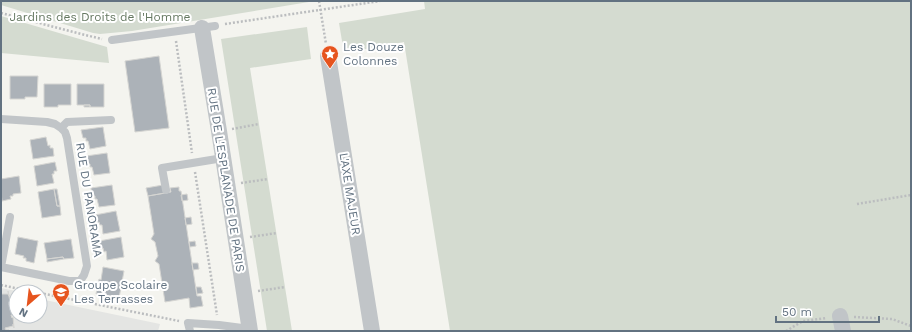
<svg xmlns="http://www.w3.org/2000/svg" width="912" height="332" font-family="'Work Sans',sans-serif">
<rect width="100%" height="100%" fill="#f4f4ef"/>
<path fill="#e4e5e3" d="M1,288L21,292H16V316H40V299L160,324L158,331H1Z"/>
<path fill="#d4dbd0" d="M1,1H315L132,31L100,34L93,33L1,5Z
M424,1H911V331H450L404,42L344,53L339,23L425,9Z
M1,16L107,47L109,63L1,53Z
M307,27L311,59L250,68L292,331H267L221,39Z"/>
<path fill="#acb2b8" stroke="#d5d5d2" d="M159,56L169,128L135,132L125,61Z
M10,76H38L37,97H25V99H10Z
M44,84H71V105H58V107H44Z
M77,84H104V107H90V105H77Z
M84,105H90V107H84Z
M103,127L106,146L90,149L88,141H86V138H83L81,130Z
M46,137L48,146L50,145V148H53L54,156L33,159L30,140Z
M107,153L110,173L94,175L92,167H90V164H87L86,156Z
M55,162L57,171H54V174H52L54,183L37,186L34,166Z
M19,176L21,193L13,194V196H10L11,199L2,201L1,193V179Z
M112,185L115,205L99,207L97,199H95V196H92L91,188Z
M163,185L165,193L148,196L146,188Z
M179,187V191H181L197,296H201L203,306L190,308L189,298L165,302L159,264L155,261L158,256L155,242L151,239L154,234L148,196L171,192L170,188Z
M54,189H57L60,206H57Z
M54,189L57,206H60L61,215L42,218L38,192Z
M187,194L188,200L182,201L181,195Z
M116,211L120,231L103,234L102,225H100L99,222L96,223L95,215Z
M191,217L192,224L186,225L185,218Z
M18,237L38,241L34,263L26,261V258H23L24,256L15,254Z
M121,237L124,257L107,260L106,251L104,252L103,248L100,249L99,241Z
M71,239L74,258L64,259L63,257L47,259L44,243Z
M195,241L196,246L190,247L189,242Z
M63,257L64,259L47,262V259Z
M192,263H198L199,269L193,270Z
M103,267L124,271L119,298L96,294L99,279L101,280Z
M196,287H201L203,293L197,294Z
M8,291L10,302H9V305L13,304L12,303H16V315H11L12,318L13,317L14,328L13,324V326L5,328L6,330H9L1,331V294H8L9,296Z"/>
<g fill="none" stroke-linecap="round" stroke-linejoin="round">
<path stroke="#bbbdbf" stroke-width="2.5" stroke-dasharray="2 2" stroke-linecap="butt" d="M319,1L326,44
M1,13L81,34L102,39
M225,24L380,1
M176,41L192,153
M232,129L259,124
M195,172L217,315
M241,183L268,179
M857,204L911,195
M250,237L277,233
M1,285L34,292
M258,291L285,287
M40,293L179,321
M854,317L892,319L911,326
M786,331L803,321L827,318"/>
<path stroke="#c1c5c8" stroke-width="8" d="M112,40L215,26
M1,119L47,122L55,124L61,128L65,132L67,138L87,266L84,275L80,281H69L1,267
M61,128L67,122L111,120
M166,190L162,168L223,158
M1,267L10,217
M190,331L188,323L219,325L250,329"/>
<path stroke="#c1c5c8" stroke-width="16" d="M202,28L219,131L250,331
M328,56L372,331
M840,316L843,331"/>
</g>
<defs>
<g id="sight-pin" transform="scale(0.9)"><path d="M0 17L-7.5 6A9.5 9.5 0 1 1 7.5 6Z" fill="#e6541e" stroke="#fff"/><path d="M0-6L1.8-2.2L6-1.7L2.9 1.2L3.7 5.4L0 3.3L-3.7 5.4L-2.9 1.2L-6-1.7L-1.8-2.2Z" fill="#fff"/></g>
<g id="school-pin" transform="scale(0.9)"><path d="M0 17L-7.5 6A9.5 9.5 0 1 1 7.5 6Z" fill="#e6541e" stroke="#fff"/><path d="M0-5L7-2L0 1L-7-2ZM-4 1L0 2.5L4 1V4Q0 6-4 4Z" fill="#fff"/></g>
</defs>
<g fill-rule="evenodd">
<use href="#sight-pin" x="330" y="54"/>
<use href="#school-pin" x="61" y="292"/>
</g>
<g text-anchor="middle" dominant-baseline="central" stroke-width="4" stroke-linejoin="round" paint-order="stroke">
<g font-size="12" fill="#657861" stroke="#fff">
<text x="100" y="17">Jardins des Droits de l'Homme</text>
</g>
<g font-size="12" fill="#627281" stroke="#fff" text-anchor="start">
<text x="343" y="47">Les Douze<tspan x="343" dy="14">Colonnes</tspan></text>
<text x="74" y="285">Groupe Scolaire<tspan x="74" dy="14">Les Terrasses</tspan></text>
</g>
<g font-size="12" fill="#627281" stroke="#fff">
<text transform="translate(226 180) rotate(81)">RUE DE L'ESPLANADE DE PARIS</text>
<text transform="translate(350 194) rotate(81)">L'AXE MAJEUR</text>
<text transform="translate(89 200) rotate(81)">RUE DU PANORAMA</text>
</g>
</g>
<rect width="912" height="332" fill="none" stroke="#627281" stroke-width="4"/>
<g transform="translate(28 304) rotate(208)"><circle r="19" fill="#ffffff" stroke="#c0c7cd"/>
<path d="M0-3L7 15L0 10L-7 15Z" fill="#e6541e"/>
<text y="-6" font-size="11" font-weight="bold" text-anchor="middle" fill="#627281">N</text>
</g>
<path d="M776 316v6h103v-6" fill="none" stroke="#627281" stroke-width="2"/>
<text x="782" y="316" font-size="12" fill="#627281" stroke="#ffffff" stroke-width="3" paint-order="stroke">50 m</text>
</svg>
